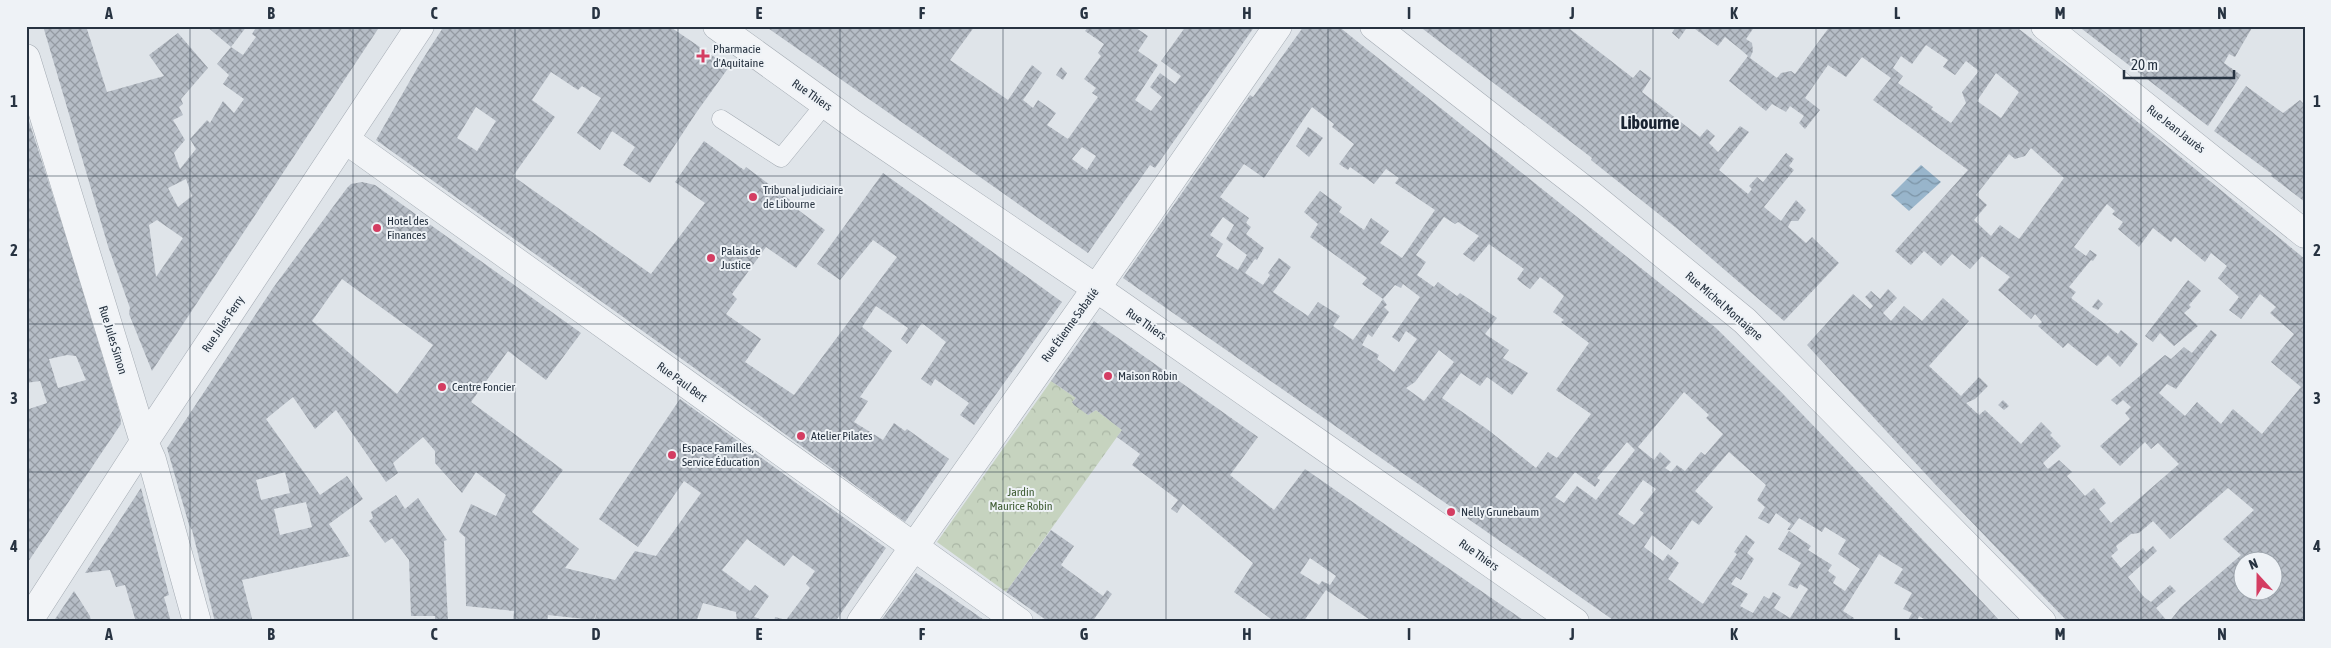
<svg xmlns="http://www.w3.org/2000/svg" width="2331" height="648" font-family="'Asap Condensed',sans-serif">
<defs>
<pattern id="forest-crowns" width="20" height="18" patternUnits="userSpaceOnUse" patternTransform="scale(1.25)"><rect width="20" height="18" fill="#c6d3bf"/><path d="M2 6a3 3 0 1 1 6 0M12 15a3 3 0 1 1 6 0" fill="none" stroke="#aab6a5"/></pattern>
<pattern id="water-waves" width="16" height="10" patternUnits="userSpaceOnUse" patternTransform="scale(1.25)"><rect width="16" height="10" fill="#98b5cb"/><path d="M0 5q4-4 8 0t8 0" fill="none" stroke="#7c94a6"/></pattern>
<pattern id="building-cross-hatch" width="8" height="8" patternUnits="userSpaceOnUse" patternTransform="scale(1.25)"><rect width="8" height="8" fill="#b6bdc6"/><path d="M0 0l8 8M0 8l8-8" fill="none" stroke="#949aa2"/></pattern>
</defs>
<rect width="100%" height="100%" fill="#dfe4e9"/>
<path fill="url(#forest-crowns)" d="M1051,381L1076,398L1072,402L1088,415L1096,410L1122,430L1006,592L937,542Z"/>
<path fill="url(#water-waves)" d="M1921,165L1941,182L1909,211L1891,195Z"/>
<path fill="url(#building-cross-hatch)" fill-rule="evenodd" d="M43,26H86L107,92L164,76L149,55L178,33L208,68L181,99L183,104L179,107L183,115L173,120L185,140L174,153L180,169L196,149L190,139L207,120L210,123L223,101L234,113L244,99L223,84L229,75L217,64L231,47L243,55L256,37L252,34L257,26H380L152,371L129,314L130,308L108,246ZM186,179L192,196L178,207L168,188ZM157,220L183,238L156,277L149,225Z
M206,26H247L231,47Z
M444,26H669L729,67L696,113L650,183L623,165L635,147L612,131L600,150L577,133L601,98L582,86L578,90L551,72L532,100L555,117L513,176L651,274L705,203L675,182L704,141L744,170L746,167L790,200L789,203L825,230L796,268L766,247L732,294L737,299L726,314L761,339L745,362L794,395L897,257L873,240L840,280L817,264L883,173L1062,302L974,425L960,415L969,403L935,379L931,386L921,379L946,342L922,323L907,344L901,339L908,328L876,306L862,327L892,351L860,397L868,401L854,422L883,440L894,423L905,431L907,429L949,459L905,522L725,390L376,140L419,65ZM476,107L496,121L477,151L457,138Z
M765,26H975L950,60L1008,100L1032,65L1042,73L1023,100L1033,108L1038,100L1056,113L1047,125L1068,139L1098,97L1092,93L1096,88L1084,79L1101,56L1098,53L1104,44L1085,31L1089,26H1133L1148,36L1138,51L1158,65L1135,100L1151,111L1162,97L1150,87L1160,73L1175,84L1181,76L1161,61L1186,26H1255L1155,168L1150,165L1088,253ZM1082,147L1096,156L1087,170L1072,159Z
M1304,26H1338L1716,328L1782,393L1987,607L1998,619L1997,622H1929L1919,616L1917,622H1907L1912,613L1903,609L1912,593L1894,583L1903,569L1879,554L1843,611L1854,618L1852,622H1616L1123,278L1250,95L1253,97ZM1312,107L1334,124L1332,127L1354,144L1339,164L1348,170L1350,167L1374,184L1386,169L1399,178L1395,183L1435,210L1402,258L1380,243L1389,231L1371,218L1364,230L1339,212L1342,207L1320,191L1304,212L1318,224L1310,237L1367,278L1362,284L1383,299L1395,285L1401,288L1403,284L1420,297L1392,337L1399,342L1406,331L1417,339L1394,372L1377,359L1379,355L1362,345L1368,334L1372,337L1389,312L1384,307L1387,305L1383,299L1353,340L1333,326L1340,316L1318,302L1308,316L1273,292L1291,267L1279,258L1268,273L1270,275L1263,285L1245,273L1255,259L1257,260L1264,248L1246,234L1251,227L1246,223L1249,218L1220,197L1244,164L1264,178ZM1223,217L1234,225L1226,239L1247,255L1238,270L1216,256L1223,244L1210,235ZM1444,217L1455,224L1458,222L1479,236L1463,254L1474,262L1489,244L1524,269L1517,279L1523,284L1530,289L1540,277L1556,289L1564,296L1553,312L1564,320L1561,322L1589,343L1556,390L1591,414L1557,458L1548,452L1536,468L1487,429L1442,398L1461,373L1480,386L1487,377L1512,395L1528,373L1503,358L1509,350L1485,334L1497,318L1460,293L1457,296L1438,282L1434,287L1417,275L1426,262L1416,255ZM1439,350L1454,362L1424,401L1406,388L1415,382ZM1684,392L1709,415L1706,418L1723,434L1705,455L1701,452L1685,471L1677,465L1671,472L1665,468L1671,462L1660,452L1654,460L1638,447ZM1627,442L1635,450L1596,500L1577,486L1564,503L1555,497L1575,472L1595,487L1600,480L1597,478ZM1729,452L1766,485L1757,500L1765,507L1758,518L1769,524L1776,513L1791,524L1787,530H1790L1799,518L1822,532L1825,527L1846,540L1838,554L1860,569L1845,591L1833,583L1836,577L1828,571L1832,565L1808,550L1811,546L1789,531L1778,549L1801,563L1788,585L1797,589L1800,584L1808,589L1790,618L1774,608L1781,597L1773,592L1769,599L1764,596L1753,613L1740,606L1748,594L1731,584L1736,577L1741,580L1754,559L1747,553L1755,542L1746,535L1734,552L1737,554L1703,604L1668,579L1679,563L1668,554L1663,561L1644,547L1652,535L1671,550L1692,520L1699,525L1713,507L1695,491ZM1643,480L1656,489L1640,510L1644,513L1634,525L1618,514Z
M1419,26H1566L1633,78L1640,70L1651,78L1642,92L1700,137L1707,129L1715,136L1709,143L1718,152L1740,126L1749,132L1719,170L1748,194L1752,189L1749,186L1757,177L1763,182L1786,153L1794,159L1789,166L1794,170L1764,207L1781,221L1796,200L1806,210L1798,221H1791L1788,227L1806,243L1812,237L1839,263L1784,321L1675,227L1591,160L1592,158Z
M1676,26H1688L1679,39L1672,33Z
M1691,26H1755L1746,39L1752,43L1753,51L1750,58L1777,78L1781,73L1791,71L1795,74L1830,26H2015L2101,92L2305,259V622H2169L2181,607L2241,555L2223,539L2254,510L2228,488L2170,539L2153,521L2139,533L2131,534L2116,546L2118,550L2111,556L2121,568L2143,548L2146,552L2153,546L2157,551L2128,577L2144,597L2151,602L2170,585L2176,591L2156,608L2168,622H2068L1934,483L1807,345L1853,294L1870,309L1873,306L1865,297L1871,291L1880,299L1888,289L1897,298L1883,313L1891,321L1904,306L1922,321L1943,298L1969,321L1929,366L1961,396L1979,377L1988,386L1975,399L1966,403L1979,415L1985,410L2021,444L2041,422L2052,433L2050,435L2061,446L2043,463L2048,469L2059,460L2072,472L2067,476L2085,496L2094,488L2106,503L2099,509L2111,523L2179,464L2158,443L2151,449L2145,442L2120,466L2100,446L2130,419L2125,413L2131,407L2123,400L2117,405L2111,400L2165,355L2171,359L2184,347L2192,353L2211,330L2217,335L2176,389L2167,384L2159,393L2185,416L2197,402L2221,424L2233,409L2262,434L2301,387L2271,362L2294,334L2270,313L2276,307L2260,294L2241,319L2229,310L2239,297L2218,278L2227,266L2211,253L2205,262L2175,237L2171,242L2153,228L2139,247L2118,229L2123,222L2112,214L2115,211L2107,204L2074,247L2086,256L2090,250L2097,255L2093,261L2091,260L2069,287L2076,292L2071,298L2118,334L2121,330L2138,344L2120,367L2108,355L2097,366L2068,343L2063,348L2038,326L2042,322L2035,314L2031,319L1998,290L2010,277L1982,256L1970,269L1952,254L1941,266L1924,251L1911,265L1895,251L1968,170L1873,100L1891,78L1862,57L1846,77L1828,65L1805,98L1820,110L1805,129L1799,123L1804,116L1790,106L1786,112L1772,104L1766,111L1729,81L1748,56L1740,49L1725,37L1718,46ZM1926,45L1948,60L1943,67L1955,75L1966,61L1979,71L1962,92L1966,103L1951,123L1931,109L1933,107L1898,83L1903,76L1893,68L1901,56L1912,64ZM1996,73L2019,92L2001,118L1977,101ZM2031,148L2064,178L2019,239L2000,225L1991,236L1974,220L1987,205L1976,195L2009,154L2015,159L2025,156ZM2244,560H2274V590H2244Z
M2083,26H2253L2235,57L2229,54L2224,63L2241,75L2208,126L2082,29Z
M1061,67L1067,73L1063,80L1056,75Z
M2246,86L2283,113L2300,100L2305,105V202L2271,176L2272,174L2214,131Z
M27,115L71,252L120,414L121,424L26,565V410L47,403L40,381L26,383ZM67,355L76,356L86,380L58,388L49,359Z
M1308,127L1323,138L1309,157L1296,146Z
M362,182L375,185L581,333L546,380L508,351L471,402L563,470L532,512L579,549L565,568L615,580L635,551L656,556L701,493L684,481L638,547L599,519L680,399L886,548L835,622H774L775,617L786,620L810,588L806,584L815,571L793,555L784,566L747,539L722,570L750,591L755,585L769,596L754,617L770,622H737L736,612L703,603L696,622H594L598,608L594,620L548,615L547,622H513L514,611L466,606L465,537L459,532L471,504L496,516L506,495L476,472L462,493L435,463V451L423,437L393,463L398,473L386,482L336,410L315,429L293,397L266,419L320,495L347,476L363,499L329,524L350,556L242,580L253,622H215L192,530L189,525L167,448L273,288L347,188L351,184ZM342,279L433,345L397,394L312,321ZM285,472L290,493L261,500L256,480ZM306,502L312,527L280,535L274,509Z
M2188,280L2201,291L2189,305L2191,307L2184,313L2198,326L2174,346L2160,333L2153,342L2145,336Z
M2098,299L2103,304L2098,310L2092,307Z
M1094,321L1258,437L1230,475L1274,510L1305,469L1526,622H1373L1326,590L1303,622H1275L1234,592L1253,563L1183,504L1177,513L1171,509L1178,500L1132,465L1140,454L1117,437L1122,430L1096,410L1088,415L1074,405L1072,402L1076,398L1051,381ZM1310,558L1336,576L1330,585L1322,581L1319,585L1300,573Z
M2003,400L2009,406L2004,410L1998,405Z
M141,488L169,595L164,597L171,622H136L125,585L116,587L110,570L85,573Z
M396,495L405,509L418,498L447,540L444,541L448,622H435V616H411L409,560L392,538L385,543L369,521L373,518L371,512Z
M1051,530L1074,546L1061,565L1103,596L1107,590L1112,594L1092,622H1049L1006,592Z
M916,573L948,595L987,622H880Z
M74,591L90,616L91,622H53Z"/>
<g fill="none" stroke-linecap="round" stroke-linejoin="round">
<g stroke="#a4abb3" stroke-width="19">
<path id="lane" d="M721,119L781,158L825,104"/>
</g>
<g stroke="#a4abb3" stroke-width="29">
<path id="street" d="M717,26L853,124L1112,299L1575,622
M1374,26L1591,195L1745,321L2042,622
M2045,26L2305,234
M26,58L144,442L152,460L197,622
M346,140L1019,622
M28,622L144,442L420,26
M861,622L1109,270L1278,26"/>
</g>
<use href="#lane" stroke="#f2f4f7" stroke-width="18"/>
<use href="#street" stroke="#f2f4f7" stroke-width="28"/>
</g>
<path fill="none" stroke="#273341" stroke-width="1" stroke-opacity="0.55" d="M190,26V622M353,26V622M515,26V622M678,26V622M840,26V622M1003,26V622M1166,26V622M1328,26V622M1491,26V622M1653,26V622M1816,26V622M1978,26V622M2141,26V622M26,176H2305M26,324H2305M26,472H2305"/>
<g fill="#d43d62" stroke="#eef2f6" stroke-width="2">
<path d="M700.5 48.5h5v5h5v5h-5v5h-5v-5h-5v-5h5z"/>
<circle cx="753" cy="197" r="5"/>
<circle cx="377" cy="228" r="5"/>
<circle cx="711" cy="258" r="5"/>
<circle cx="1108" cy="376" r="5"/>
<circle cx="442" cy="387" r="5"/>
<circle cx="801" cy="436" r="5"/>
<circle cx="672" cy="455" r="5"/>
<circle cx="1451" cy="512" r="5"/>
</g>
<g text-anchor="middle" dominant-baseline="central" stroke-width="4" stroke-linejoin="round" paint-order="stroke">
<g font-size="12" fill="#273341" stroke="#eef2f6" text-anchor="start">
<text x="713" y="49">Pharmacie<tspan x="713" dy="14">d'Aquitaine</tspan></text>
<text x="763" y="190">Tribunal judiciaire<tspan x="763" dy="14">de Libourne</tspan></text>
<text x="387" y="221">Hotel des<tspan x="387" dy="14">Finances</tspan></text>
<text x="721" y="251">Palais de<tspan x="721" dy="14">Justice</tspan></text>
<text x="1118" y="376">Maison Robin</text>
<text x="452" y="387">Centre Foncier</text>
<text x="811" y="436">Atelier Pilates</text>
<text x="682" y="448">Espace Familles,<tspan x="682" dy="14">Service Éducation</tspan></text>
<text x="1461" y="512">Nelly Grunebaum</text>
</g>
<g font-size="12" fill="#273341" stroke="#eef2f6">
<text transform="translate(812 95) rotate(35)">Rue Thiers</text>
<text transform="translate(2176 129) rotate(38)">Rue Jean Jaurès</text>
<text transform="translate(1724 306) rotate(41)">Rue Michel Montaigne</text>
<text transform="translate(223 324) rotate(-56)">Rue Jules Ferry</text>
<text transform="translate(1146 324) rotate(35)">Rue Thiers</text>
<text transform="translate(1070 325) rotate(-54)">Rue Étienne Sabatié</text>
<text transform="translate(113 340) rotate(73)">Rue Jules Simon</text>
<text transform="translate(682 382) rotate(36)">Rue Paul Bert</text>
<text transform="translate(1479 555) rotate(35)">Rue Thiers</text>
</g>
<g font-size="12" fill="#3f5d34" stroke="#eef2f6">
<text x="1021" y="492">Jardin<tspan x="1021" dy="14">Maurice Robin</tspan></text>
</g>
<g font-size="18" font-weight="bold" fill="#192331" stroke="#eef2f6">
<text x="1650" y="122">Libourne</text>
</g>
</g>
<rect width="2331" height="648" fill="none" stroke="#eef2f6" stroke-width="55"/>
<g transform="translate(2258 576) rotate(339)"><circle r="24" fill="#eef2f6" stroke="#9ea6ae"/>
<path d="M0-4L9 19L0 12L-9 19Z" fill="#d43d62"/>
<text y="-8" font-size="14" font-weight="bold" text-anchor="middle" fill="#273341">N</text>
</g>
<path d="M2124 70v8h110v-8" fill="none" stroke="#273341" stroke-width="2.5"/>
<text x="2131" y="70" font-size="15" fill="#273341" stroke="#eef2f6" stroke-width="4" paint-order="stroke">20 m</text>
<rect x="28" y="28" width="2276" height="592" fill="none" stroke="#273341" stroke-width="2"/>
<g font-size="16" text-anchor="middle" font-weight="bold" fill="#273341">
<text x="109" y="19">A</text>
<text x="271" y="19">B</text>
<text x="434" y="19">C</text>
<text x="596" y="19">D</text>
<text x="759" y="19">E</text>
<text x="922" y="19">F</text>
<text x="1084" y="19">G</text>
<text x="1247" y="19">H</text>
<text x="1409" y="19">I</text>
<text x="1572" y="19">J</text>
<text x="1734" y="19">K</text>
<text x="1897" y="19">L</text>
<text x="2060" y="19">M</text>
<text x="2222" y="19">N</text>
<text x="14" y="107">1</text>
<text x="2317" y="107">1</text>
<text x="14" y="256">2</text>
<text x="2317" y="256">2</text>
<text x="14" y="404">3</text>
<text x="2317" y="404">3</text>
<text x="14" y="552">4</text>
<text x="2317" y="552">4</text>
<text x="109" y="640">A</text>
<text x="271" y="640">B</text>
<text x="434" y="640">C</text>
<text x="596" y="640">D</text>
<text x="759" y="640">E</text>
<text x="922" y="640">F</text>
<text x="1084" y="640">G</text>
<text x="1247" y="640">H</text>
<text x="1409" y="640">I</text>
<text x="1572" y="640">J</text>
<text x="1734" y="640">K</text>
<text x="1897" y="640">L</text>
<text x="2060" y="640">M</text>
<text x="2222" y="640">N</text>
</g>
</svg>
